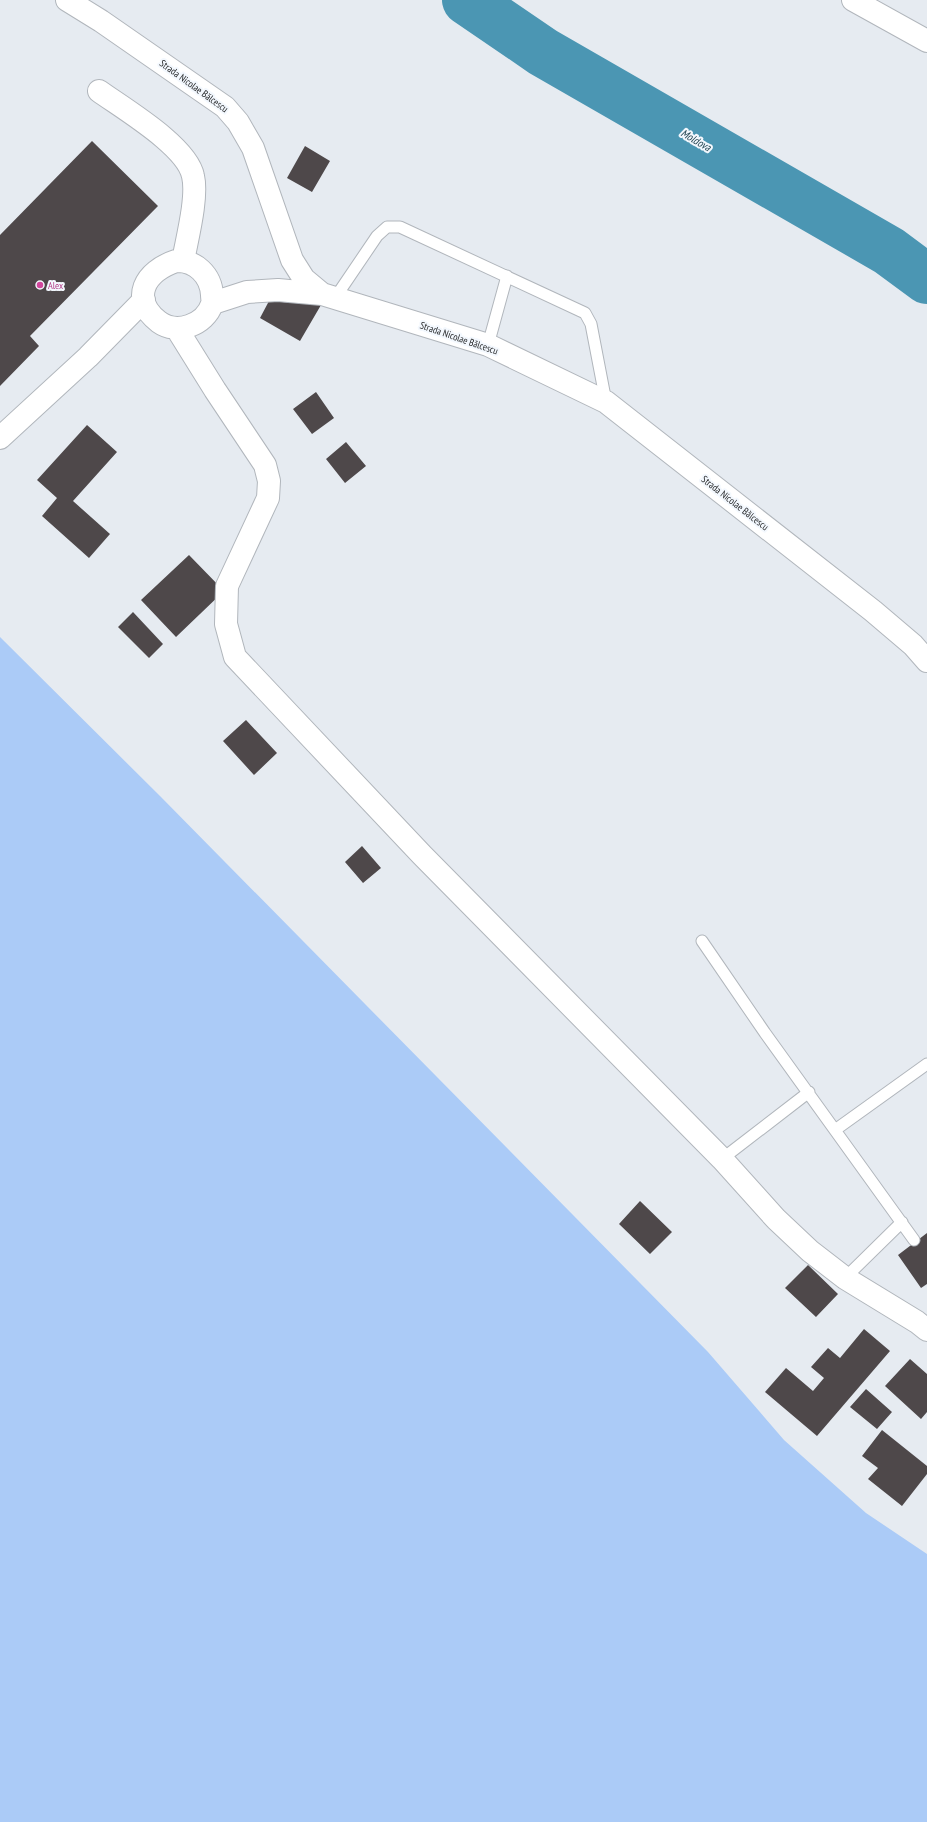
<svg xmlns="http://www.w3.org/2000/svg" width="927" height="1822" font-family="'PT Sans Narrow',sans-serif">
<rect width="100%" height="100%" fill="#e6ebf1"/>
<path fill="#abcbf7" d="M0,637L160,796L708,1352L784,1440L866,1513L927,1554V1822H0Z"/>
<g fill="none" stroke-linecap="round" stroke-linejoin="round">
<path stroke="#4b96b3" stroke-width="50" d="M467,0L543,52L889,251L927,279"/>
</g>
<path fill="#4e484a" d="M92,141L158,206L30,336L39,346L0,386V235Z
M305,146L330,161L312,192L287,178Z
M269,301L321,305L300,341L260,318Z
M316,392L334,418L312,434L293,409Z
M87,425L117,452L73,501L110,534L89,558L42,516L57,498L37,480Z
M346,442L366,466L345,483L326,459Z
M189,555L224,591L176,637L141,600Z
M133,612L163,644L149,658L118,627Z
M246,720L277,753L254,775L223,741Z
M362,846L381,868L363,883L345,862Z
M640,1201L672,1232L650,1254L619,1224Z
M927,1233V1284L921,1288L898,1255Z
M808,1265L838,1294L816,1317L785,1288Z
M864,1329L890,1351L817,1436L765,1392L786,1368L813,1391L824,1378L811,1367L828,1348L840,1358Z
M910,1359L927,1374V1412L921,1419L885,1386Z
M866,1389L892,1412L877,1429L850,1407Z
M882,1430L927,1466V1474L902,1506L868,1479L878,1468L862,1456Z"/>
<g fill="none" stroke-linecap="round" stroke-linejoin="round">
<g stroke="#b1b6bc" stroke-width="13">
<path id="lane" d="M335,298L377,236L387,227H400L585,313L591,324L606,402
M488,345L507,276
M702,941L765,1033L914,1240
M835,1130L927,1064
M722,1159L809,1092
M845,1278L902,1222"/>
</g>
<g stroke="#b1b6bc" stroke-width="24">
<path id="street" d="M67,0L101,21L225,107L238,122L253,148L292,260L304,279L322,294L488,345L606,402L873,611L913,645L927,661
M853,0L927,41
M99,91C124,109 187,146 193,176C198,197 187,239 183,261
M176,261C195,260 211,275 212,295C212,298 213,301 212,304C205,325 177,335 159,322C129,299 145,271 176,261Z
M213,303L247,292L278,290L322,294
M177,329L215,390L265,465L269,481L268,498L227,586L226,624L235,657L422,855L722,1159L776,1219L810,1251L845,1278L917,1322L927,1330
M0,438L88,357L144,300"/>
</g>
<use href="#lane" stroke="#fff" stroke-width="11"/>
<use href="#street" stroke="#fff" stroke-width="22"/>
</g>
<circle fill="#d1479c" stroke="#f3f8fe" stroke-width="1.5" cx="40" cy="285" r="4"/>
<g text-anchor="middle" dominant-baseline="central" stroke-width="4" stroke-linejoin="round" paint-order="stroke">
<g font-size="10" fill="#26282a" stroke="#f3f8fe">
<text transform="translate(194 86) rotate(36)">Strada Nicolae Bălcescu</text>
<text transform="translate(459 338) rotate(19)">Strada Nicolae Bălcescu</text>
<text transform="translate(735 503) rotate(38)">Strada Nicolae Bălcescu</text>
</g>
<g font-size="10" fill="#b23c85" stroke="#f3f8fe" text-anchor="start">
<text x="48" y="285">Alex</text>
</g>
<g font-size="11" font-style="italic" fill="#1c3f4c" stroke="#f3f8fe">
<text transform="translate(696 140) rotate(30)">Moldova</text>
</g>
</g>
</svg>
